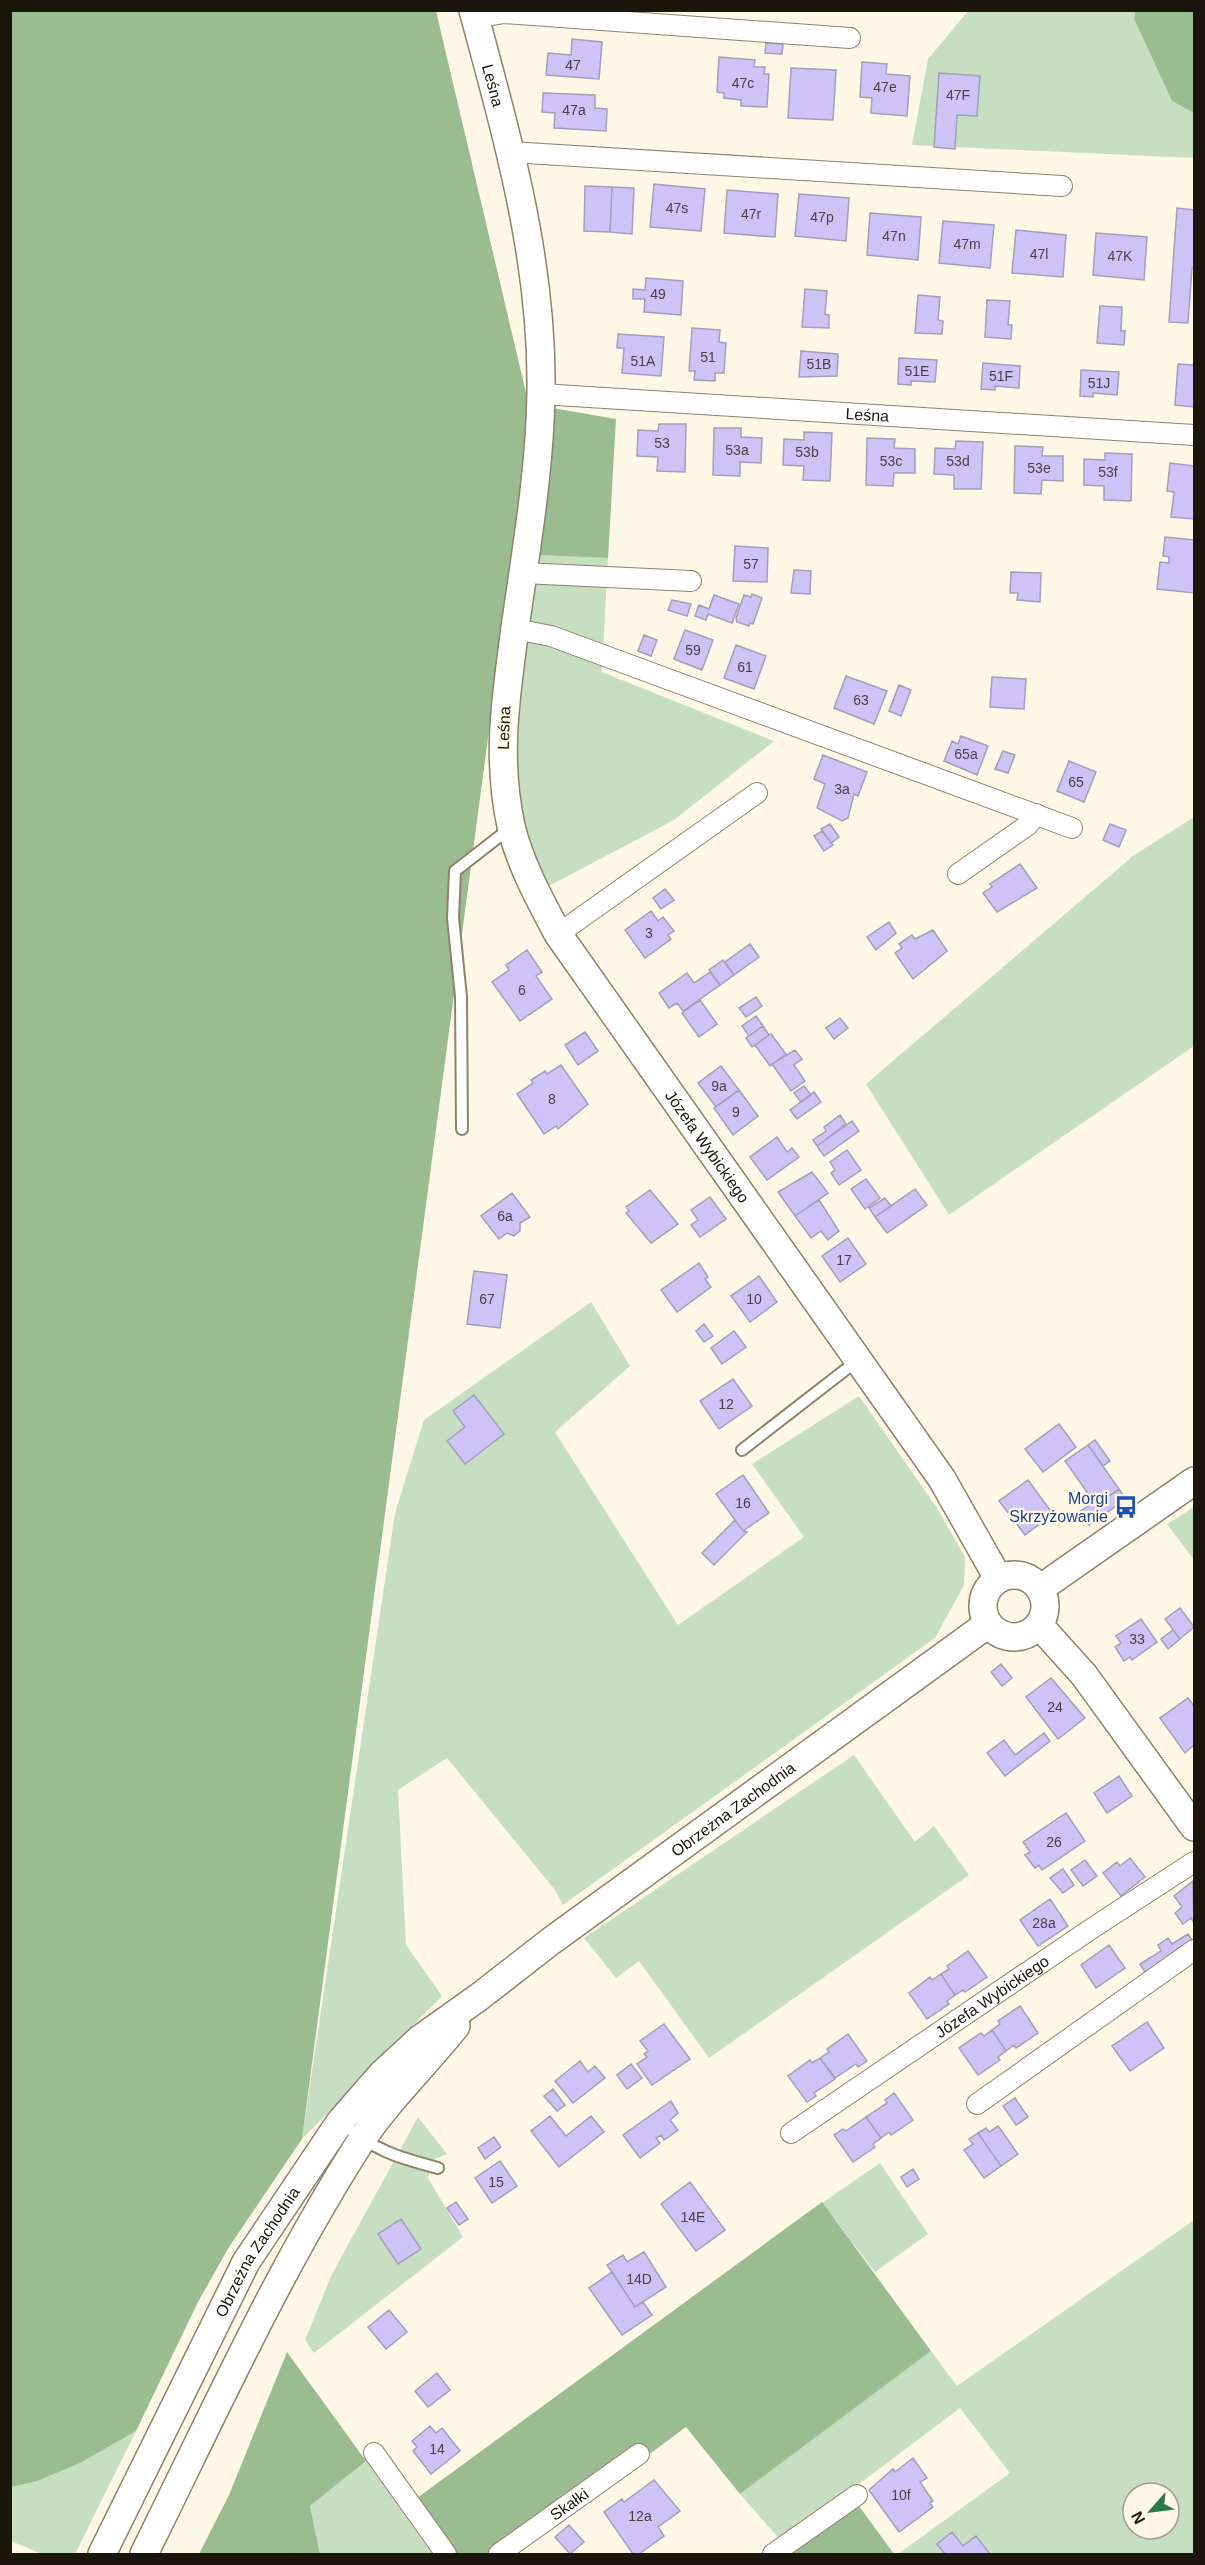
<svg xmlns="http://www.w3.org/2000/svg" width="1205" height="2565" font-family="Helvetica,sans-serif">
<rect width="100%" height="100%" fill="#fff7e6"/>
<path fill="#c6dfc1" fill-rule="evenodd" d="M968,11H1135L1134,19L1172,101L1194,113V158L912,145L928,59Z
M537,555L608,558L602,672L774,741L674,820L545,888L523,822L516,744Z
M1194,817V1046L949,1215L866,1084L1133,856Z
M591,1302L630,1366L555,1432L678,1625L804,1537L752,1464L859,1396L937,1508L965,1557L964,1585L935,1638L563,1905L555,1890L447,1758L398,1790L406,1945L442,1996L302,2139L395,1513L424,1420Z
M1194,1507V1560L1167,1524Z
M854,1755L915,1842L934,1826L969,1875L709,2058L639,1961L616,1978L584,1938Z
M418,2117L447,2154L433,2160L428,2178L463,2237L314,2353L305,2340L332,2274Z
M880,2163L928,2234L875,2272L822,2203Z
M1194,2220V2554H898L1010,2473L960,2408L782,2542L740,2494L931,2351L957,2386ZM1133,2493H1169V2529H1133Z
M136,2431L75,2554H42L11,2541L10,2487C57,2476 95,2454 136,2431Z
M366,2461L432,2554H320L310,2506Z"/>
<path fill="#99bd91" d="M10,11H436L531,414L302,2139L229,2247L198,2302L136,2431L80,2463L37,2481L11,2487Z
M1135,11H1194V113L1172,101L1134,19Z
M552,408L616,419L608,558L537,555Z
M822,2202L931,2351L740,2494L686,2427L515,2554H458L417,2498Z
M287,2352L366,2461L310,2506L320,2554H199L229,2495Z
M856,2502L894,2554H782Z"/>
<path fill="#cdc3f7" stroke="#a39eb9" stroke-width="1.5" d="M572,39L602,42L599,79L546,75L548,53L571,55Z
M766,43L783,44L782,54L765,53Z
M719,57L755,60L754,67H765L764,74H769L767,107L741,106V100L724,98V93L717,92Z
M862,62L887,64L886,74L910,76L907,116L871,113L872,98L860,97Z
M791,68L836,70L833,120L788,118Z
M939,73L980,76L977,116L957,115L955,149L934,147Z
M543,93L595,95V108L607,109L606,131L554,128L555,113L542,112Z
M654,184L705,189L701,231L650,227Z
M585,186L612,187L610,232L584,231Z
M612,187L634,188L632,234L610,232Z
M727,190L778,194L775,237L724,233Z
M799,194L849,198L846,241L795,236Z
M1177,208L1194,210V268H1192L1188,323L1169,322Z
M870,213L921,217L918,260L867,255Z
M943,221L994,225L990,268L939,263Z
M1016,230L1066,235L1063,277L1012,273Z
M1096,233L1147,237L1144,280L1093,275Z
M646,278L683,281L681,315L644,312L645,299H633V289L645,290Z
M805,289L827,291L825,314L829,315V328L802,327Z
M918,295L940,297L938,320L943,321L942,334L915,333Z
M987,300L1010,301L1008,325H1012L1011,339L985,337Z
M1100,306L1122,307L1121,331H1125L1124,345L1097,343Z
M692,328L720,330L719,342L726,343L724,373H715V381L694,380L695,371H689Z
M618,334L664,337L661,376L622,373L624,348H617Z
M801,351L838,354L837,376L799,377Z
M899,358L937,360L935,382L911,381V385L898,384Z
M983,363L1020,366L1019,388L995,386V390L981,389Z
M1178,364L1194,365V407L1175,405Z
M1081,370L1119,372L1117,395L1093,393V397L1080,396Z
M659,424H686L685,472L657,471L658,457L637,456L638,430L658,431Z
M714,428H741V437L762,438L761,463L740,462V476L713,475Z
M804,432L832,433L830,481L803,480L804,466L783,465L784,439L804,440Z
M867,438L895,439L894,448L915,449V473H894L893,486L866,485Z
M956,441L983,442L981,489H954V475L934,474L935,448L955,449Z
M1015,446L1043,447L1042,456H1063V481L1042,480L1041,494L1014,493Z
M1105,453L1132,454L1131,501L1104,500V486L1084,485V459L1105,460Z
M1170,463L1194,466V519L1171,517L1174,492L1167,491Z
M1165,537L1194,540V593L1157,589L1160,562L1169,563V557L1163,556Z
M735,546L768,548L767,582L733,581Z
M794,570L811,571L810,594L791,593Z
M1011,572L1041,573L1040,602L1017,600L1018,593H1010Z
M752,594L762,598L753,624L750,623L749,626L737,622L736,618L744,595L751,597Z
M714,595L739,604L732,623L708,614L706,620L695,616L699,605L709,609Z
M672,600L691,604L687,616L668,610Z
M685,630L713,640L702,670L674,659Z
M644,635L657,640L651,656L638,651Z
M736,645L766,656L754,689L724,678Z
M846,676L887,691L874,724L834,708Z
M992,677L1026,679L1024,709L990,707Z
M899,685L911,690L901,716L889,711Z
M961,736L988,746L977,775L944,761L952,741L958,744Z
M1003,751L1015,755L1008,773L995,769Z
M823,755L867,772L858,796L854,794L848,818L842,821L817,808L825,784L814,779Z
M1069,761L1096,772L1084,802L1057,791Z
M830,824L839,837L831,843L821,829Z
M1110,824L1126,830L1119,847L1103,840Z
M822,831L833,845L824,851L814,836Z
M1020,864L1037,888L997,912L983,893L992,887L990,884Z
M665,889L674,900L661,909L653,898Z
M651,911L658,921L663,917L674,931L668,935L671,939L645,958L625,930Z
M889,922L896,933L876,950L867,937Z
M933,930L947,951L913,979L895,953L902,948L899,944L912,935L915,939Z
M750,944L759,957L734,975L725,962Z
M527,950L542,972L536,976L552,999L520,1021L492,982L509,970L506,965Z
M723,960L734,975L720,985L709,970Z
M710,972L720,985L683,1011L677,1003L669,1008L659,993L687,973L694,983Z
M756,997L762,1006L746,1017L739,1008Z
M700,1000L717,1024L699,1037L682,1013Z
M756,1016L763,1026L749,1036L742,1026Z
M840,1018L848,1028L834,1039L826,1028Z
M763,1026L769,1035L752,1047L746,1038Z
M585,1032L598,1051L578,1065L565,1045Z
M771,1034L786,1054L770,1066L755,1045Z
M795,1050L802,1059L794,1065L805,1081L791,1091L772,1064Z
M561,1065L588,1104L558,1129L556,1126L544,1134L517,1094L533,1083L531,1080L545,1071L547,1074Z
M721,1066L739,1090L716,1107L698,1083Z
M804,1086L811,1095L801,1102L794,1093Z
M739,1090L758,1116L733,1135L714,1108Z
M814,1092L821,1102L797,1119L790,1110Z
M840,1115L846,1124L817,1146L813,1140L826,1131L824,1127Z
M852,1121L859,1131L824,1156L817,1146Z
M777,1137L787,1152L792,1148L799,1157L767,1180L750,1157Z
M847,1150L861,1170L839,1185L831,1173L835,1170L830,1162Z
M812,1172L828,1193L795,1216L778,1192Z
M866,1179L880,1198L865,1209L851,1189Z
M915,1189L927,1205L887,1233L875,1217Z
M650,1190L678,1224L651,1243L626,1213L629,1211L626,1207Z
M512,1193L530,1217L520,1223V1231L514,1236L507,1233L499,1239L481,1216Z
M710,1197L726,1219L700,1237L691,1225L698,1220L691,1210Z
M885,1198L891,1206L875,1217L869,1208Z
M819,1200L839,1231L828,1240L821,1231L811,1238L795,1216Z
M848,1238L866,1264L840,1282L822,1256Z
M699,1263L708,1277L705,1279L711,1287L677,1312L661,1290Z
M474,1271L507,1275L500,1328L467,1324Z
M759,1276L777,1302L750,1322L731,1296Z
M704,1324L713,1336L704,1342L696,1331Z
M734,1331L746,1347L722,1364L711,1348Z
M733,1379L752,1406L719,1429L700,1401Z
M474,1395L504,1434L465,1464L447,1441L465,1427L453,1411Z
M1059,1424L1076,1447L1043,1472L1025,1449Z
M1095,1440L1110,1461L1103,1466L1088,1445Z
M1088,1445L1119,1489L1096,1505L1065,1461Z
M743,1475L769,1513L743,1531L716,1494Z
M1028,1480L1053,1514L1025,1535L999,1501Z
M1119,1489L1126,1499L1089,1525L1079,1512L1094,1502L1096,1505Z
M735,1520L743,1531L747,1532L714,1565L702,1553Z
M1180,1608L1194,1627L1180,1639L1165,1619Z
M1141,1619L1157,1642L1132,1660L1130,1657L1124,1661L1115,1647L1121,1643L1116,1636Z
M1173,1630L1180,1639L1168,1649L1161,1639Z
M1001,1664L1012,1678L1002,1686L991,1672Z
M1051,1678L1085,1718L1058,1739L1026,1697Z
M1188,1698L1194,1706V1745L1185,1753L1160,1718Z
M1044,1733L1050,1741L1005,1776L987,1753L1004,1740L1015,1755Z
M1119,1776L1132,1796L1107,1813L1094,1793Z
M1066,1813L1085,1841L1042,1870L1039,1865L1035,1868L1025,1855L1030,1852L1023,1842Z
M1130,1858L1145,1877L1121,1896L1103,1873L1117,1862L1120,1866Z
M1085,1860L1097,1876L1083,1886L1071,1870Z
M1063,1869L1074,1885L1063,1893L1050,1878Z
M1193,1881L1194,1923L1191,1918L1183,1924L1175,1913L1182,1907L1174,1896Z
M1050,1899L1068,1926L1038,1946L1020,1920Z
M1188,1934L1194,1943L1146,1974L1140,1964L1161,1951L1158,1945L1168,1938L1172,1944Z
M1109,1945L1125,1968L1096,1988L1081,1965Z
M968,1951L987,1977L965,1992L963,1990L955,1995L941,1974L949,1969L947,1966Z
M941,1974L955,1995L947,2001L949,2004L927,2019L909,1993L930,1977L932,1980Z
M1020,2006L1038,2033L1016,2048L1014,2045L1006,2051L992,2030L1000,2024L998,2021Z
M1147,2022L1164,2048L1130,2071L1112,2046Z
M664,2024L690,2059L652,2085L637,2064L647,2057L644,2054L648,2051L640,2041Z
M992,2030L1006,2051L998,2057L1000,2060L978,2075L959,2048L981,2033L984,2036Z
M848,2034L867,2061L858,2067L856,2064L835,2078L820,2058L829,2052L827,2049Z
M820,2058L835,2079L814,2093L816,2096L807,2102L788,2076L810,2060L812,2063Z
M580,2061L588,2072L595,2066L605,2078L573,2103L555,2081Z
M631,2064L642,2078L627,2089L617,2075Z
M553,2089L565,2105L557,2111L544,2096Z
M894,2093L913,2120L891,2135L889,2132L881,2138L866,2117L887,2103L885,2100Z
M1015,2098L1028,2117L1016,2125L1003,2106Z
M671,2101L678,2113L670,2120L678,2130L664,2140L661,2135L656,2138L660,2143L640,2158L623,2135Z
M550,2116L566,2136L591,2116L604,2132L559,2167L531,2131Z
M866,2117L881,2138L873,2144L875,2147L853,2162L834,2135L843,2129L846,2131Z
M998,2126L1018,2154L1001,2166L978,2133L986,2128L989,2132Z
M978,2133L1001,2166L984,2178L964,2150L973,2144L969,2139Z
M494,2137L501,2147L485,2159L478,2148Z
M500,2161L517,2186L492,2203L475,2178Z
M913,2169L919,2179L907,2187L901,2177Z
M690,2182L725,2230L696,2251L661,2204Z
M456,2202L468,2219L459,2225L447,2208Z
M401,2219L421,2249L398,2264L378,2234Z
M644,2252L666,2287L635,2307L607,2265L623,2255L627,2262Z
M612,2272L635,2307L643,2302L652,2315L622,2335L589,2288Z
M389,2310L407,2332L386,2349L368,2327Z
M437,2373L450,2390L428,2407L415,2391Z
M430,2426L436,2433L442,2428L460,2451L431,2474L413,2451L417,2447L412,2441Z
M913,2458L927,2478L920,2482L933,2501L930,2503L933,2507L899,2532L869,2490L893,2469L895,2472Z
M654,2480L680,2511L658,2527L664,2536L639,2554H633L604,2512L622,2499L624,2502Z
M569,2525L584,2542L570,2554L555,2537Z
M952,2532L963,2546L976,2536L990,2554H945L937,2544Z"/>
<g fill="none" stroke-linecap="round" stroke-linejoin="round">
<g stroke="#8e8269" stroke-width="14">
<path id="lane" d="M462,1129L461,997L453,918L455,871L509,829
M742,1450L858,1360
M340,2122C374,2150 396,2157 438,2168"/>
</g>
<g stroke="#8e8269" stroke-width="22">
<g id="street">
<path d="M475,18L504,13L850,38"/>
<path d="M510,152L1062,186"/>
<path id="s1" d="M541,394L1194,435"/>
<path d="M523,573L691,581"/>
<path d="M515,629L551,636L1072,828"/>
<path d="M958,874L1028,825L1036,814"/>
<path d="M558,934L757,793"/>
<path d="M977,2104L1194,1950"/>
<path id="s2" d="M791,2133L1094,1927L1194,1862"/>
<path d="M374,2453L446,2554"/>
<path id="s3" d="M499,2554L639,2454"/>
<path d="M773,2554L857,2495"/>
</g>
</g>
<g stroke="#8e8269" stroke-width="30">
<g id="secondary">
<path id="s4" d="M473,10C507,137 543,259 541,392C540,470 526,550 515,628C506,697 496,756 511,826C520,864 540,900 558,934L942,1479L998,1578"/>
<circle cx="1014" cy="1606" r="31"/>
<path d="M1041,1588L1194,1481"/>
<path d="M1039,1625L1084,1675L1194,1827"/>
<path id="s5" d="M102,2554L246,2262L340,2122L381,2075L420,2039L479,1997L551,1941L988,1624"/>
<path d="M144,2554C213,2415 277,2272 361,2141C388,2100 425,2065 456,2026"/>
</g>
</g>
<use href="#lane" stroke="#fff" stroke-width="10"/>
<use href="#street" stroke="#fff" stroke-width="20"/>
<use href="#secondary" stroke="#fff" stroke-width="27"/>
</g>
<defs>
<g id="bus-bare" transform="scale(1.8)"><path d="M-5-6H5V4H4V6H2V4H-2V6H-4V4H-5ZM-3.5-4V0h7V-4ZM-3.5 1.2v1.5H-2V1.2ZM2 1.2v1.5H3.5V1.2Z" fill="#1a4fb4" stroke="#fff7e6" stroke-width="2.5" paint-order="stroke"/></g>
</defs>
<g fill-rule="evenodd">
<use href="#bus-bare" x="1126" y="1507"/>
</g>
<g text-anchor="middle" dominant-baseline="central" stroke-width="4.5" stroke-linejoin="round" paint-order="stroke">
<g font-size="14" fill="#474147">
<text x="573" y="65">47</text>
<text x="743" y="83">47c</text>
<text x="885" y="87">47e</text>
<text x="958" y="95">47F</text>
<text x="574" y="110">47a</text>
<text x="677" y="208">47s</text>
<text x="751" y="214">47r</text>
<text x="822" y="217">47p</text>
<text x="894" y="236">47n</text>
<text x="967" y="244">47m</text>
<text x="1039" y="254">47l</text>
<text x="1120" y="256">47K</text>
<text x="658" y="294">49</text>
<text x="708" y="357">51</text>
<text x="643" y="361">51A</text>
<text x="819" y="364">51B</text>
<text x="917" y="371">51E</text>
<text x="1001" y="376">51F</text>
<text x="1099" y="383">51J</text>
<text x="662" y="443">53</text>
<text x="737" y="450">53a</text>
<text x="807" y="452">53b</text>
<text x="891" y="461">53c</text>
<text x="958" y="461">53d</text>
<text x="1039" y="468">53e</text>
<text x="1108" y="472">53f</text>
<text x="751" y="564">57</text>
<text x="693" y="650">59</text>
<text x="745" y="667">61</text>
<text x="861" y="700">63</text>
<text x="966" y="754">65a</text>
<text x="1076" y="782">65</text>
<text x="842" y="789">3a</text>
<text x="649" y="933">3</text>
<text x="522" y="990">6</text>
<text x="719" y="1086">9a</text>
<text x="552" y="1099">8</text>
<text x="736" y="1112">9</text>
<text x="505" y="1216">6a</text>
<text x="844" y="1260">17</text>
<text x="487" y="1299">67</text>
<text x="754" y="1299">10</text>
<text x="726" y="1404">12</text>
<text x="743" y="1503">16</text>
<text x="1137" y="1639">33</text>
<text x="1055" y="1707">24</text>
<text x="1054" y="1842">26</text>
<text x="1044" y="1923">28a</text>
<text x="496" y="2182">15</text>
<text x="693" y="2217">14E</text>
<text x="639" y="2279">14D</text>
<text x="437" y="2449">14</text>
<text x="901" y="2495">10f</text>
<text x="640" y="2516">12a</text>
</g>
<g font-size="16" fill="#1a160c" stroke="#fff7e6">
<text stroke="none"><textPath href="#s4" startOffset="78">Leśna</textPath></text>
<text stroke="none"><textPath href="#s1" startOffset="327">Leśna</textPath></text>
<text transform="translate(504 728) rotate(-88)">Leśna</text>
<text stroke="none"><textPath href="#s4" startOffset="1204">Józefa Wybickiego</textPath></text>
<text stroke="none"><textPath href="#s5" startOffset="998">Obrzeżna Zachodnia</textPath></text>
<text stroke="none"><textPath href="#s2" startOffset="243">Józefa Wybickiego</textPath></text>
<text stroke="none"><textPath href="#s5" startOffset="340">Obrzeżna Zachodnia</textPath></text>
<text stroke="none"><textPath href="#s3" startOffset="86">Skałki</textPath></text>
</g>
<g font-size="16" fill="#164399" stroke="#fff7e6" text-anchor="end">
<text x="1108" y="1498">Morgi<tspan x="1108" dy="18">Skrzyżowanie</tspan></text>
</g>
</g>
<rect width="1205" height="2565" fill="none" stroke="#1a160c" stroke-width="24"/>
<g transform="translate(1151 2511) rotate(242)"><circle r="28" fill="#fff7e6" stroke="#a39d8f" stroke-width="1.5"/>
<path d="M0-4.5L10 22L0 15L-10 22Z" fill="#297847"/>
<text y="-9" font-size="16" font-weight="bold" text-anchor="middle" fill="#1a160c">N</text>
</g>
</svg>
